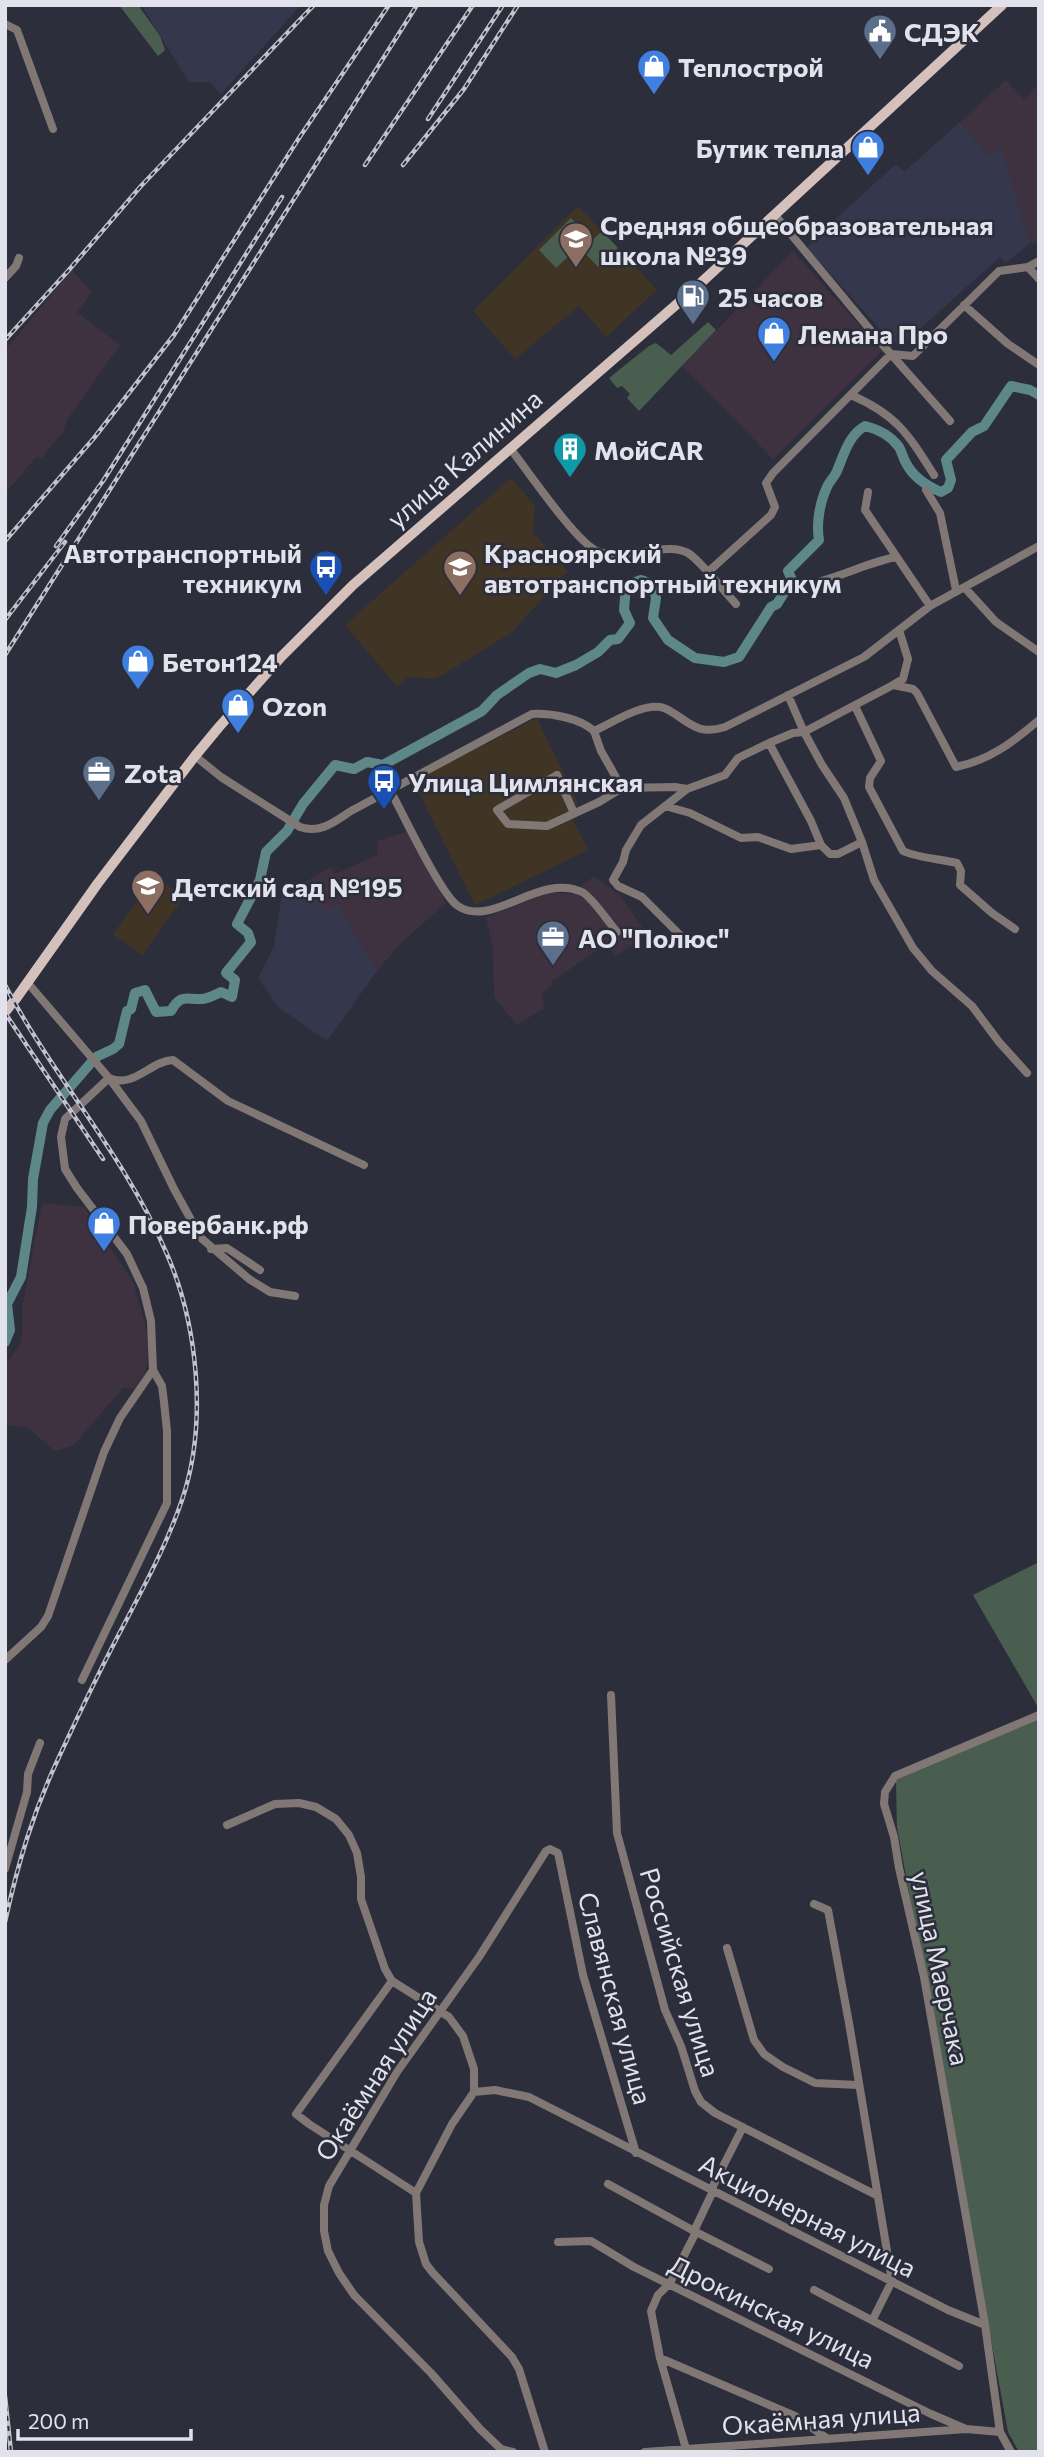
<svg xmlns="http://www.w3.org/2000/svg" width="1044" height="2457" font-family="Commissioner,sans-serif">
<rect width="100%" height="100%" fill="#2c2e3c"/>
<path fill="#3e3140" d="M1006,80L1024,99L1039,83V244L1030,243L1000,148L989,156L960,122Z
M793,251L882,351L773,459L682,366Z
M72,270L92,292L77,312L120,345L67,420L63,432L42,458L36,457L5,494V350Z
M408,831L446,903L399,945L377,971L338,905L325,912L308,880L331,867L335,874L377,855L378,841Z
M594,876L620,895L647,934L616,956L607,944L551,982L553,985L541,994L545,1008L517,1025L494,997L493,949L486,917L550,892L571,894Z
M42,1203L84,1207L133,1282L148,1334L150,1351L145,1373L135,1389L123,1388L73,1446L55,1451L27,1427L5,1425V1365L19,1346L22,1334V1307Z"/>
<path fill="#35374c" d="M141,5H301L221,94L210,82H189Z
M960,122L989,156L1001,147L1030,243L1006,263L1000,257L902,345L888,338L807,248L818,235L896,164L904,172Z
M308,880L325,911L338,904L377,971L327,1041L278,1007L258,978L274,946L281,899Z"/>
<path fill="#403425" d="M578,206L657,290L606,337L579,306L515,359L473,311Z
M511,478L535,506L533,533L568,571L511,633L436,679L408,677L397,686L345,625Z
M537,718L578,804L568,809L588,850L475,905L413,781Z
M155,876L184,897L142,955L113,934Z"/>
<path fill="#4a5e50" d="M119,5H138L160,36L165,50L158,56Z
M571,218L589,237L556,268L539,250Z
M602,231L618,248L598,267L582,250Z
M708,322L716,330L639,411L627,398L630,394L622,386L617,388L609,378L649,346L656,343L671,355Z
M1039,1562V1709L973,1595Z
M1039,1716V2452H1019L1008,2432L897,1827L896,1780Z"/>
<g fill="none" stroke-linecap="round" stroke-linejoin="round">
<path stroke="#5e878a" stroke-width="10" d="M5,1342L10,1330L7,1304L21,1277L32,1207L33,1179L43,1123L50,1110L96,1057L113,1049L119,1044L127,1011L131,1009L135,993L145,990L156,1012L171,1011C181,993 186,1000 203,999C209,998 215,995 221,992L232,997L235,980L226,973L251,942L248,933L237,924L260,880L266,852L287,831L303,804L335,765L354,769L367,762L383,765L482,711L497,695L529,673L540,669L556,673L576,665L598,652L610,640L618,639L630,623L624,610L626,586L641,580L652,584L656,598L653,618L668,640L695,658L724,662L739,657L771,607L777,604L792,580L788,571L819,540C816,523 820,501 828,485C830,481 835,476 837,471C844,454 849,435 865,426C877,429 891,436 899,447C902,452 903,458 906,463C913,477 927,486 941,492L948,488L951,480L946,460L972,432L984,426L1011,386L1030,390L1039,395"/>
<path stroke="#817875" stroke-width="8" d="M5,24L17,30L53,129
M775,215L882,344L950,421
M1028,267L1039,279
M5,278L16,266L19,258
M964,305L1008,344L1039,365
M851,395C897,415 908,434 934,475
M510,448C527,470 576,542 597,551C623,563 667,540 688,553C696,558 702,566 708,572L771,515L775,507L766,483L773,473L891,354L913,356L999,271L1028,267L1039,261
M926,490L940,513L956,590
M868,492L865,510L930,606
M708,572L736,604
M821,581C847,574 870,562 896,557
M965,588L996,622L1039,652
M899,630L908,659L903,679L893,685L913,689L917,693L956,767C990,760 1013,742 1039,720
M788,695L804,732L822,765L844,798L862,842L874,880L913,948L932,971L972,1006L999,1042L1027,1073
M855,706L881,761L870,778L869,787L903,851C918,858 940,859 957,863L961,871L960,885L992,913L1015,929
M594,731L601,751L622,788L675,787L687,789L725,775L738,758L769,743L793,733L804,732L893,685
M769,743L811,821L821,845
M195,756L221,777L300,827C320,834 334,822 351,811L532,714C551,713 580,718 594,731C614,722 638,705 660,707C666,708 670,711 675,714C694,727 701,734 725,727L864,657L930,606L1039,546
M687,789L641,825L626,850L623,862L613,880L618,886L642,897L689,944
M390,790C402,812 441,895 458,906C492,929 540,872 582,892C592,897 609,923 617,932
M665,806L690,813L741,838L758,837L791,849L821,845L830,854H838L862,842
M574,813L557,775L497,810L508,824L547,826L599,802L622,788
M27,982L109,1078L141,1121L174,1189L201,1238L249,1279L270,1292L295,1296
M211,1249L227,1248L260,1270
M5,1660L41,1627L48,1616L104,1452L120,1418L153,1370L151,1321L143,1288L127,1254L77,1188L65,1169L61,1137L65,1119L109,1078C134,1089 150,1061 173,1060L228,1101L364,1165
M82,1680L167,1503V1431L164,1402L162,1386L153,1370
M611,1695L617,1833L665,2010L681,2046L695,2091L701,2102L715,2113L878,2196
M227,1825L275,1804L299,1803L316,1807L336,1819L349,1835L357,1853L361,1877V1899L385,1969L392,1981L449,2017L463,2036L474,2069V2092
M5,1869L27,1792L28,1774L40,1743
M814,1904L828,1910L849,2023L892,2281L873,2319
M727,1948L754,2040L764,2054L783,2067L815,2083L858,2085
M392,1981L296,2114L309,2124L416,2193
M474,2092L495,2090L529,2097L948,2310L985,2325L1000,2432L1011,2452
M474,2092L452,2124L416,2193L419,2242L426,2264L433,2273L512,2357L519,2369L545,2452
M608,2184L694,2231L769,2269
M558,2242L591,2241L634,2267L931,2414L966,2429
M814,2290L959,2366
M985,2325L924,1977L899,1868L894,1837L884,1804L885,1792L895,1776L1039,1715
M660,2358L795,2416L828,2439
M686,2449L660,2358L651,2311L658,2295L670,2283L694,2236V2231L713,2191V2186L743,2127
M513,2452L501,2449L480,2429L431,2373L354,2295L339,2273L328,2251L324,2231V2205L329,2186L397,2072L479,1957L546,1851L550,1849L558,1853L583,1975L636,2153
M645,2452L966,2429L1000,2432"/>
<path stroke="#d4c1bb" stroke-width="10" d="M15,1000L98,883L195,756L219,727L282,656L353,585L692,291L1002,5
M6,1011L13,1002"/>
<g stroke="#c1c2cd" stroke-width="4.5">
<path id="rail" d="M428,119L503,5
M365,165L473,5
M403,165L464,89L518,5
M5,340L68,271L141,186L314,5
M5,541L94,438L174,335L299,138L389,5
M56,546L103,481L282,197
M5,620L65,542
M5,655L417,5
M5,985C53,1077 125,1156 166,1252C198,1324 208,1424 182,1500C166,1547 142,1590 119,1634C98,1674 78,1716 59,1757C33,1812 18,1863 5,1922
M5,1013L103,1159
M5,2396L11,2452"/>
</g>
<use href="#rail" stroke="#2c2e3c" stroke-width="2" stroke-dasharray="5" stroke-linecap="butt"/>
</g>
<defs>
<g id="civic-pin" transform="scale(1.75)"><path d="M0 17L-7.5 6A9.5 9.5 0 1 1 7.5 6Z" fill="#5c6f8a" stroke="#2c2e3c"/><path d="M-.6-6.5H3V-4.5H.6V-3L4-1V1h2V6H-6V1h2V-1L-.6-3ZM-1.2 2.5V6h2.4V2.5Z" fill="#fff"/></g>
<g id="shop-pin" transform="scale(1.75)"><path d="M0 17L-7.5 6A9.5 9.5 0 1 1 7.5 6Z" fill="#3f7fe0" stroke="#2c2e3c"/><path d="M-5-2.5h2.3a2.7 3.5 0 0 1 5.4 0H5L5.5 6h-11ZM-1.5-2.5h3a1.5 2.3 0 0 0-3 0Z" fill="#fff"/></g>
<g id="school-pin" transform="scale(1.75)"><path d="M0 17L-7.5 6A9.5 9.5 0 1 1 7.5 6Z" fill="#8d6e63" stroke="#2c2e3c"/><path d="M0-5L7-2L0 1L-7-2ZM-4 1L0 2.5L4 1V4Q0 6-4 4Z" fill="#fff"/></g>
<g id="fuel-pin" transform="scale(1.75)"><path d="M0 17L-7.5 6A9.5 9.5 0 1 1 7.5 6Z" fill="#5c6f8a" stroke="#2c2e3c"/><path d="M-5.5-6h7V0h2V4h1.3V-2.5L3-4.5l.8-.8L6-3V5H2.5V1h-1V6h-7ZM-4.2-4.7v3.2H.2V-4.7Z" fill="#fff"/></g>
<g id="building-pin" transform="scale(1.75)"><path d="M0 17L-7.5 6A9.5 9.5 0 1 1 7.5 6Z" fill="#0f9aa8" stroke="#2c2e3c"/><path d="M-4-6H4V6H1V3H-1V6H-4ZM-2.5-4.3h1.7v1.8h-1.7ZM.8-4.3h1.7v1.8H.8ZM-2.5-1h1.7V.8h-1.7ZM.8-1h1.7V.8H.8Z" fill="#fff"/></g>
<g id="bus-pin" transform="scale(1.75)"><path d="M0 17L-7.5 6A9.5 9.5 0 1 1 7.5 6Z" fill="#1a4fb4" stroke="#2c2e3c"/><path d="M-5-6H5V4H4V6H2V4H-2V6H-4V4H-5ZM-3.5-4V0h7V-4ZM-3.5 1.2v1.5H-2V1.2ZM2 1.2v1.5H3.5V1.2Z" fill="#fff"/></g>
<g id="university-pin" transform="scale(1.75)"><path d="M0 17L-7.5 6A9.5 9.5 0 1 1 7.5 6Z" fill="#8d6e63" stroke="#2c2e3c"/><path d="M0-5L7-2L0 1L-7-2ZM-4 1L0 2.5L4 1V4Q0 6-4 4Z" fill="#fff"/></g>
<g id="office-pin" transform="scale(1.75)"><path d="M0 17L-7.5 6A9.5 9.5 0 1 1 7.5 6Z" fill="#5c6f8a" stroke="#2c2e3c"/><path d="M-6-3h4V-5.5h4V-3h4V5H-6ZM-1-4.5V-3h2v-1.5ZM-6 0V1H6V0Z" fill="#fff"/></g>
</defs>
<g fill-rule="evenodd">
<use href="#civic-pin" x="880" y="31"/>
<use href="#shop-pin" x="654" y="66"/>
<use href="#shop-pin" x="868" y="147"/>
<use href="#school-pin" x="576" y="239"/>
<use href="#fuel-pin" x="693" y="296"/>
<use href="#shop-pin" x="774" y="333"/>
<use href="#building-pin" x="570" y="449"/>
<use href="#bus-pin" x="326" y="567"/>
<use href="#university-pin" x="460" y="567"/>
<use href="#shop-pin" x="138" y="661"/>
<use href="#shop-pin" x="238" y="705"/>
<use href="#office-pin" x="99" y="772"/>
<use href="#bus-pin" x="384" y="781"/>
<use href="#school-pin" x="148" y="886"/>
<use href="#office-pin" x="553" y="937"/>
<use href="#shop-pin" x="104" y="1223"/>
</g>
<g text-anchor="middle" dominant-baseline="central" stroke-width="5" stroke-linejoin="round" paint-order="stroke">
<g font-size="26" font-weight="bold" fill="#e1e2ec" stroke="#2c2e3c" text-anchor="start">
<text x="904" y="31">СДЭК</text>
<text x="678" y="66">Теплострой</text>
<text x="844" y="147" text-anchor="end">Бутик тепла</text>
<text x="600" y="224">Средняя общеобразовательная<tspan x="600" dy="30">школа №39</tspan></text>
<text x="718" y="296">25 часов</text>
<text x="798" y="333">Лемана Про</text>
<text x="594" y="449">МойCAR</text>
<text x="302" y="552" text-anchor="end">Автотранспортный<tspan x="302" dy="30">техникум</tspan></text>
<text x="484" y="552">Красноярский<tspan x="484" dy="30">автотранспортный техникум</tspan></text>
<text x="162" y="661">Бетон124</text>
<text x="262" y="705">Ozon</text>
<text x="124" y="772">Zota</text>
<text x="408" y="781">Улица Цимлянская</text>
<text x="172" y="886">Детский сад №195</text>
<text x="578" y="937">АО "Полюс"</text>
<text x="128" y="1223">Повербанк.рф</text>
</g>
<g font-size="26" fill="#e1e2ec" stroke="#2c2e3c">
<text transform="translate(464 458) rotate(-41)">улица Калинина</text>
<text transform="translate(941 1968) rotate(78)">улица Маерчака</text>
<text transform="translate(681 1972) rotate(73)">Российская улица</text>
<text transform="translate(616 1998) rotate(75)">Славянская улица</text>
<text transform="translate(375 2074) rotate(-57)">Окаёмная улица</text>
<text transform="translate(808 2215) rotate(27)">Акционерная улица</text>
<text transform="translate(772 2311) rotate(26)">Дрокинская улица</text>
<text transform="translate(821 2418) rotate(-4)">Окаёмная улица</text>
</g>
</g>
<rect width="1044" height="2457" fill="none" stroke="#e1e2ec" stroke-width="14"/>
<path d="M18 2429v10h173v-10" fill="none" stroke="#e1e2ec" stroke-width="3.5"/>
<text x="28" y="2429" font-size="21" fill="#e1e2ec" stroke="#2c2e3c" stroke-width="5" paint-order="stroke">200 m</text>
</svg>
